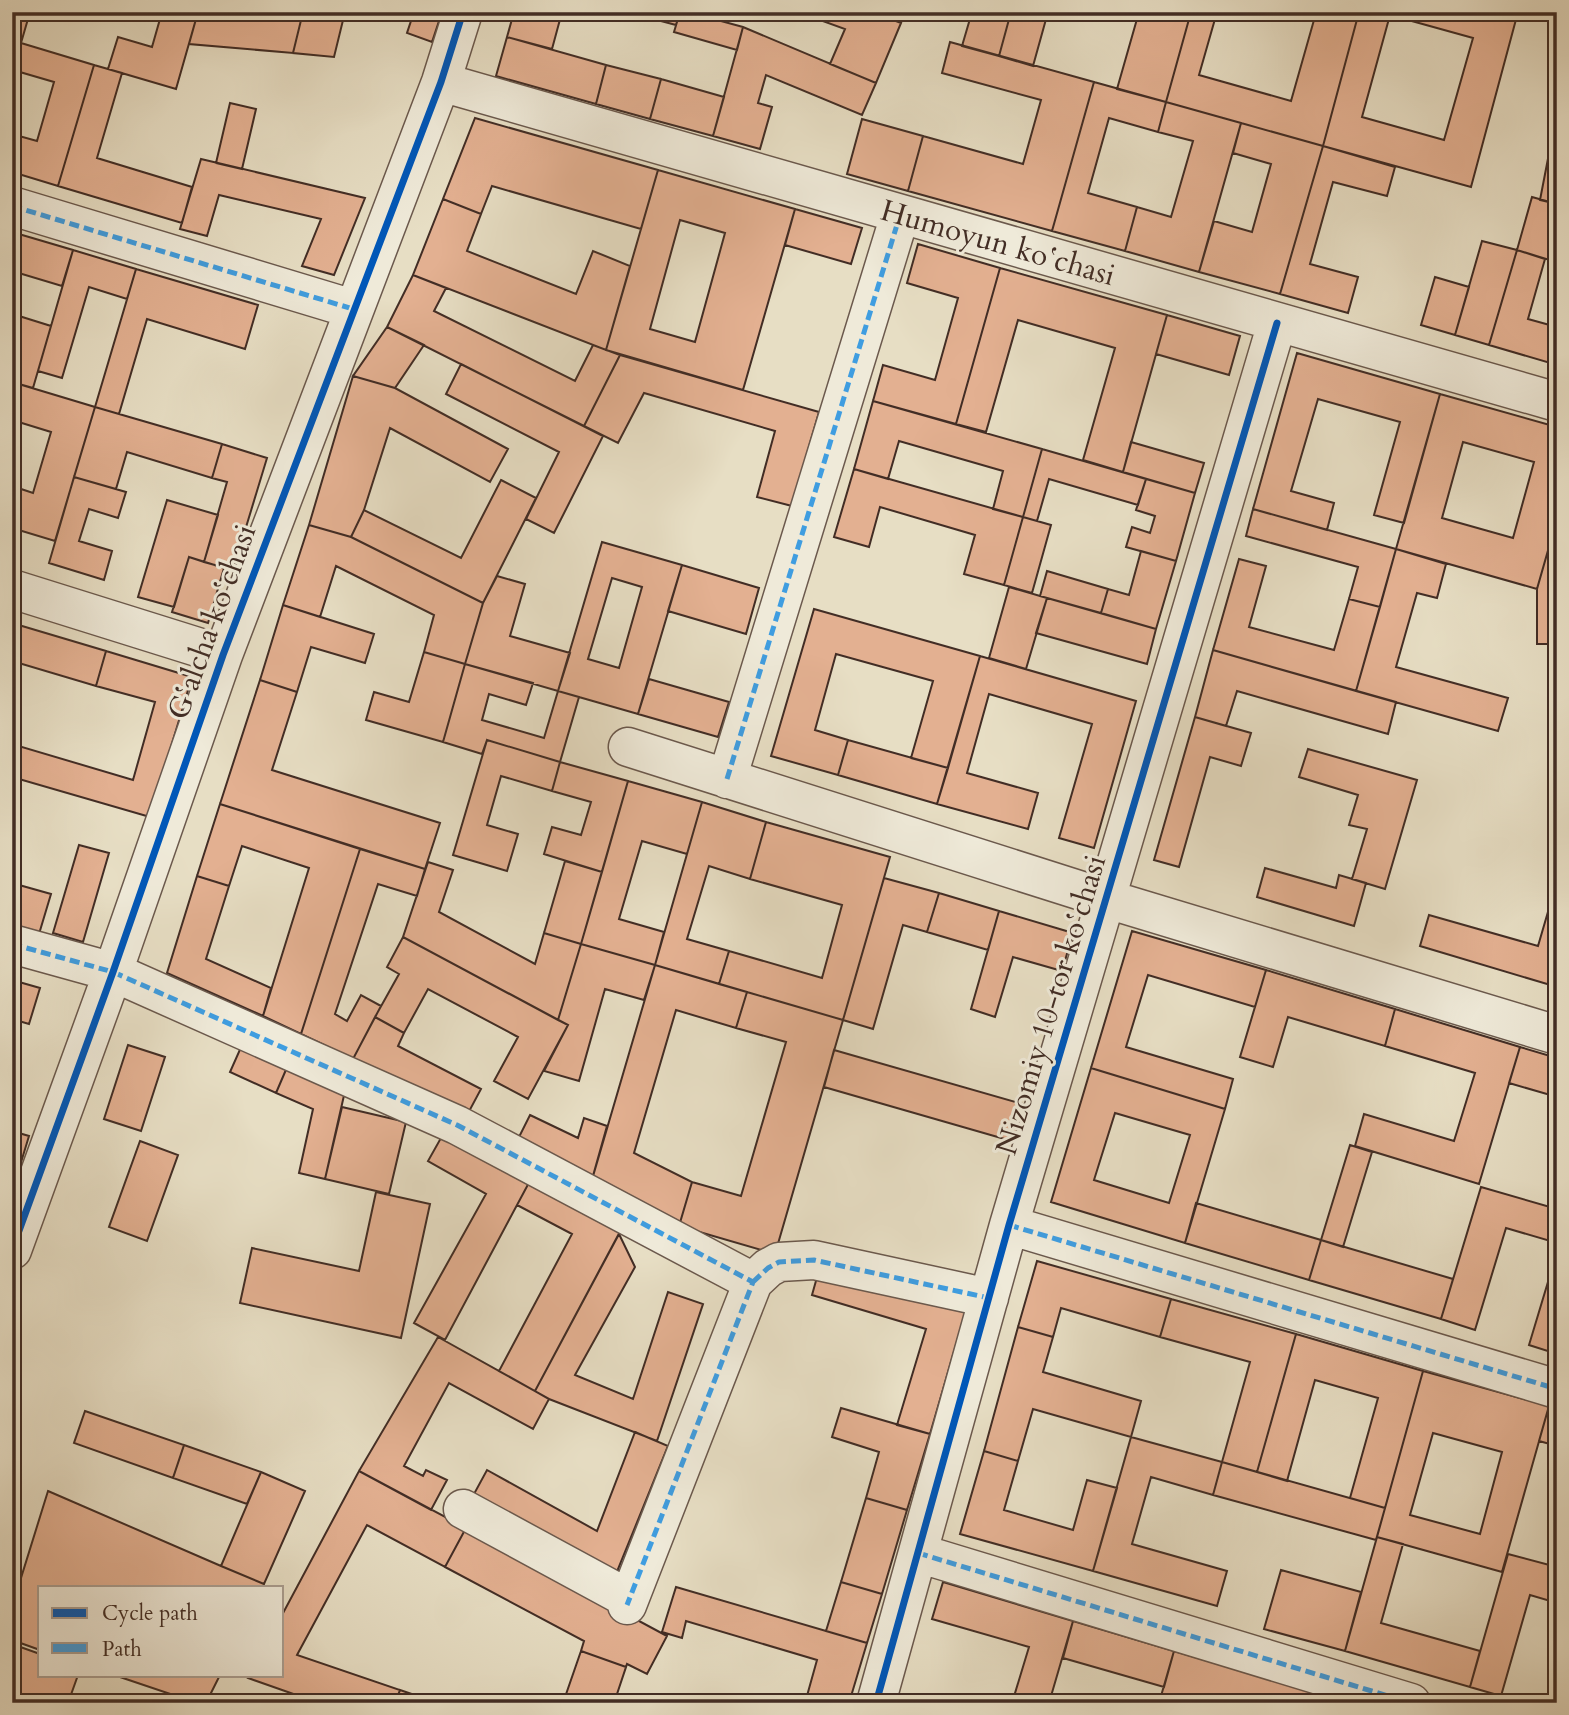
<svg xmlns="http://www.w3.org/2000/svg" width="1569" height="1715" font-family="Cardo,serif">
<rect width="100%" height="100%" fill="#e7dec4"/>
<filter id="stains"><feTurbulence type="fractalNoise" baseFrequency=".00286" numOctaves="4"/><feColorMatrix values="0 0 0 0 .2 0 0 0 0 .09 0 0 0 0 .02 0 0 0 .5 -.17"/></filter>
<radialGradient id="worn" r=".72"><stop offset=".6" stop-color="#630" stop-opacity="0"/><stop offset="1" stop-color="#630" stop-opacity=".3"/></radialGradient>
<path fill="#e3b091" stroke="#422d25" stroke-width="2" fill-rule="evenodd" d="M12,12H30L21,43L12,40Z
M162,12H198L176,89L108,69L118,37L152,47Z
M198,12H228L270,17L272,12H303L293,53L189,44Z
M303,12H345L334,57L293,53Z
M414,12H442L432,42L407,33Z
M514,12H562L552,49L507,37Z
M627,12H680L676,25Z
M680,12H688L743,27L737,50L674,32Z
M798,12H873L901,23L876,83L830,64L845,29Z
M873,12H904L901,23Z
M972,12H1011L999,56L962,46Z
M1011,12H1048L1033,66L999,56Z
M1139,12H1191L1166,102L1117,89Z
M1191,12H1217L1199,75L1291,101L1314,20L1287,12H1359L1323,146L1166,102Z
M1359,12H1518L1471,187L1323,146ZM1390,15L1473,38L1444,140L1362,117Z
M743,27L876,83L862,115L766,75L758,103L772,107L760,149L713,136Z
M507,37L606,65L596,104L496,76Z
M12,40L21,43L13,70H12Z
M950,42L1094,82L1052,231L908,191L923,136L1023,164L1041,100L942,73Z
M21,43L94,65L58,186L12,172V134L37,141L54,82L13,70Z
M94,65L122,73L97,158L192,187L182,223L58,186Z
M606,65L661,79L650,119L596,104Z
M661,79L724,97L713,136L650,119Z
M1094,82L1166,102L1158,132L1109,118L1088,193L1137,207L1125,251L1052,231Z
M1166,102L1241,123L1199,272L1125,251L1137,207L1171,217L1193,141L1158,132Z
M230,103L256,109L242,169L216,163Z
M1557,112V204L1540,200Z
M475,118L658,170L641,229L492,186L481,214L443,199Z
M862,119L923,136L908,191L847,174Z
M1241,123L1323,146L1280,294L1199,272L1214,221L1252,232L1271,164L1233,153Z
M1323,146L1395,167L1387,196L1333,182L1310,264L1358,277L1348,313L1280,294Z
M201,159L365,198L334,275L302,266L321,219L219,195L207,236L180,229Z
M658,170L795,209L743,390L606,350ZM680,220L725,233L695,342L650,329Z
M1532,197L1557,204L1556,262L1517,250Z
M443,199L481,214L467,251L576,294L593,251L630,266L606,350L413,275Z
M795,209L862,228L851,264L785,245Z
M12,232L73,250L62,286L12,271Z
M1482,241L1517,250L1489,345L1455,335Z
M918,244L1000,268L956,424L873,401L883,365L935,380L958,298L907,283Z
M73,250L136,269L127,299L89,287L62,378L38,371Z
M1517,250L1545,259L1528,319L1557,327V365L1489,345Z
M1000,268L1167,315L1123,472L1083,460L1115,348L1018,320L986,432L956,424Z
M136,269L258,305L245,349L147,319L119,414L95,407Z
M413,275L446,288L434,311L575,381L593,345L620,355L584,426L387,327Z
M1435,277L1469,287L1455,335L1421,325Z
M1167,315L1240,336L1229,375L1156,354Z
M19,316L51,326L33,388L12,382V340Z
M387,327L424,345L395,388L353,376Z
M1297,353L1440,394L1404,523L1374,515L1400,422L1318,399L1291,491L1334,503L1327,530L1253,509Z
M620,355L819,412L792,506L757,497L775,431L644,393L618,443L584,426Z
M461,364L603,436L554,533L526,519L559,452L446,394Z
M353,376L395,388L508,449L490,482L390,428L364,510L351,537L309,525Z
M12,382L95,407L55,541L12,528V486L33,493L51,432L12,420Z
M1440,394L1557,427V519L1537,589L1396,549ZM1463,442L1534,462L1513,538L1442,518Z
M873,401L1042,449L1023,517L993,509L1003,471L899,441L888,479L854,469Z
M95,407L222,444L212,478L127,452L116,489L74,477Z
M1131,442L1204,463L1195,493L1123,472Z
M222,444L267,458L233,570L204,562L227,482L212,478Z
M1042,449L1146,479L1138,505L1049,479L1037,521L1023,517Z
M854,469L1023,517L1004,585L964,574L975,535L880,507L869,547L834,537Z
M74,477L126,492L118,518L89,509L79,541L112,551L104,580L49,563Z
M1146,479L1195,493L1176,561L1126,547L1132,527L1150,533L1155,516L1136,510Z
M501,480L536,498L483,603L351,537L364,510L461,558Z
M167,500L218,515L204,562L189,557L174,607L138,597Z
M1253,509L1396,549L1380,607L1349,599L1358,567L1246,536Z
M1023,517L1051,525L1032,593L1004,585Z
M309,525L351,537L483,603L465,664L424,652L434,615L336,566L320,617L283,605Z
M1553,533H1557V644H1537V589Z
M602,542L682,565L638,714L558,691ZM612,578L642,587L619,668L588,659Z
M1396,549L1446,564L1437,598L1417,593L1396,667L1508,698L1498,731L1356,691Z
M1141,551L1176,561L1156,629L1101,613L1108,589L1129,595Z
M189,557L224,568L208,623L172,612Z
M1239,559L1266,566L1249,627L1334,650L1349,599L1380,607L1356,691L1213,650Z
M682,565L759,588L746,634L668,611Z
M1047,571L1108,589L1101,613L1040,596Z
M497,576L525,584L510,636L570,653L558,691L465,664L483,603Z
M1009,587L1047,598L1026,669L989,658Z
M1047,598L1156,629L1147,664L1036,633Z
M283,605L374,634L365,663L311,647L297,692L260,680Z
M814,609L980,656L948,768L911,758L933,681L836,654L815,730L848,740L838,775L771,756Z
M12,623L106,651L96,686L12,661Z
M1213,650L1396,702L1388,734L1237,691L1226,726L1195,717Z
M106,651L192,677L150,817L12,777V744L133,780L155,702L96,686Z
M424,652L465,664L443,742L366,720L374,692L409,702Z
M980,656L1136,701L1094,848L1059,838L1092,724L989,694L967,773L1038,793L1028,829L937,804Z
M465,664L533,683L526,705L489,694L482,720L544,738L558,691L579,697L560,762L487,740L482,754L443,742Z
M649,679L729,702L718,737L638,714Z
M260,680L297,692L272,770L440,823L425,869L220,804Z
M1195,717L1251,733L1241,766L1210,757L1179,867L1154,860Z
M487,740L560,762L552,791L501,776L487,825L518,834L507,871L453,855Z
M848,740L948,768L937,804L838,775Z
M1308,749L1417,780L1385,889L1352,879L1367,829L1349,825L1358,795L1299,777Z
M560,762L628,781L602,872L544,854L552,827L581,835L591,802L552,791Z
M628,781L702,802L687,854L642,841L619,919L664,932L655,965L581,944Z
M702,802L766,822L750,879L709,866L687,939L729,951L719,984L655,965Z
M220,804L360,849L301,1034L263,1016L309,868L242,846L229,886L197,876Z
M766,822L890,857L843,1020L719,984L729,951L822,978L842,905L750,879Z
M79,845L109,853L83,942L53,933Z
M360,849L425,869L417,896L378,884L335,1014L347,1021L361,995L381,1006L353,1059L301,1034Z
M565,861L602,872L581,944L544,933Z
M428,862L453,870L439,912L535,964L544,933L581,944L558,1020L403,937Z
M1265,868L1336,888L1339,875L1366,883L1354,926L1257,897Z
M197,876L229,886L206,959L271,988L263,1016L167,973Z
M884,878L939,893L927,932L903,925L873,1029L843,1020Z
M1557,881V987L1420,946L1429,915L1538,946Z
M12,883L51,894L39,934L12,926Z
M939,893L999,911L988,950L927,932Z
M999,911L1073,933L1062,971L1013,957L995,1017L971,1009Z
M1132,931L1266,970L1255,1007L1148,975L1126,1047L1233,1079L1225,1109L1091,1068Z
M403,937L568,1025L528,1099L494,1081L518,1037L428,989L404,1033L375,1017L399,974L387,967Z
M581,944L655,965L644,1000L605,989L579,1081L544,1071L568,1025L558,1020Z
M655,965L747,992L736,1028L676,1010L634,1153L692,1182L679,1226L591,1183Z
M1266,970L1395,1009L1385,1046L1288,1017L1273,1067L1240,1057Z
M12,980L40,988L29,1024L12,1019Z
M747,992L843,1020L775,1254L679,1226L692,1182L741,1196L786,1042L736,1028Z
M1395,1009L1520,1047L1479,1184L1355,1146L1364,1114L1454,1141L1475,1073L1385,1046Z
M375,1017L404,1033L398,1046L481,1089L465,1119L353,1059Z
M128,1045L165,1057L141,1131L104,1119Z
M242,1045L288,1065L276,1093L230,1072Z
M1520,1047L1557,1058V1097L1509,1083Z
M834,1050L1026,1105L1015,1142L824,1087Z
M288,1065L345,1091L325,1179L299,1173L313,1109L276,1093Z
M1091,1068L1225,1109L1185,1243L1051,1202ZM1115,1113L1190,1135L1169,1203L1094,1180Z
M342,1107L406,1122L389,1194L325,1179Z
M530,1115L578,1138L584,1118L607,1126L591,1183L515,1145Z
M446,1129L532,1177L445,1340L414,1323L486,1194L428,1161Z
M12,1131L29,1136L12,1192Z
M140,1141L178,1155L147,1241L109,1227Z
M1350,1145L1372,1152L1343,1247L1321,1240Z
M532,1177L623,1226L535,1391L499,1371L572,1234L517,1205Z
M1481,1187L1557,1209V1243L1506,1228L1475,1330L1441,1319Z
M376,1192L430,1204L401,1338L240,1303L252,1248L359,1271Z
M1196,1203L1321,1240L1309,1280L1185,1243Z
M619,1234L635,1267L575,1375L633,1399L668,1292L703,1304L657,1441L549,1399L535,1391Z
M1321,1240L1453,1279L1441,1319L1309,1280Z
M1557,1252V1354L1529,1345Z
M1037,1261L1171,1299L1160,1337L1061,1308L1053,1337L1018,1327Z
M821,1263L967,1307L930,1434L897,1425L926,1329L812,1295Z
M1171,1299L1296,1334L1257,1472L1222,1462L1250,1362L1160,1337Z
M1018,1327L1053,1337L1043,1372L1141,1401L1131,1437L1033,1409L1018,1461L984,1451Z
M1296,1334L1423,1371L1385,1508L1350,1498L1378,1398L1315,1380L1287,1481L1257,1472Z
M438,1337L549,1399L533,1429L449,1383L404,1466L423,1476L426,1470L447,1480L431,1510L359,1471Z
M1423,1371L1549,1406L1502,1572L1377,1537ZM1433,1433L1502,1452L1480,1534L1410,1515Z
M1549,1406L1557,1408V1446L1539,1441Z
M841,1408L930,1434L907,1510L866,1498L879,1452L832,1437Z
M85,1411L184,1445L173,1478L74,1443Z
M635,1432L668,1446L612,1584L468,1505L487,1470L597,1531Z
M1131,1437L1222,1462L1213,1495L1151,1477L1132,1544L1227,1571L1217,1606L1093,1571Z
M184,1445L261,1472L247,1504L173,1478Z
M984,1451L1018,1461L1004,1510L1073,1530L1087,1480L1117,1488L1093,1571L960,1534Z
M1222,1462L1385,1508L1376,1540L1213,1495Z
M359,1471L466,1528L445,1567L367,1525L297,1655L400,1690L395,1703H319L248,1678L250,1675H282V1615Z
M261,1472L305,1491L264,1584L221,1566Z
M48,1491L221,1566L264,1584L263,1587H40V1650L12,1640V1607Z
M866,1498L907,1510L882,1594L841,1582Z
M466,1528L667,1636L647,1674L627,1664L626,1667L581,1651L584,1641L445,1567Z
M1377,1537L1403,1544L1381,1623L1480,1651L1470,1687L1345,1651Z
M1508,1554L1557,1567V1603L1530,1595L1501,1696L1470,1687Z
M1281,1570L1361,1592L1345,1651L1264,1629Z
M841,1582L882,1594L867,1643L826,1631Z
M943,1582L1073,1621L1049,1703H1012L1029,1647L932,1619Z
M676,1587L867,1643L849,1703H805L817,1660L686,1621L682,1638L662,1632Z
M1073,1621L1174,1651L1164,1687L1063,1658Z
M12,1644L40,1654V1675H78L68,1703H12Z
M581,1651L626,1667L614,1703H563Z
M1174,1651L1334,1698L1333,1703H1159Z
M114,1675H220L206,1703H197Z
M400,1690L438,1703H395Z"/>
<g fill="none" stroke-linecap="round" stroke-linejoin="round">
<g stroke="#6b594d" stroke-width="41">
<path id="minor" d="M441,82L1557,402
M12,206L353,309
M12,589L223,655
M628,747L1107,899L1557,1035
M727,779L900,215
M12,944L113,972L457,1125L753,1282L627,1605
M1009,1225L1557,1389
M12,1250L113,972L223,655L441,82L463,12
M753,1282L768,1268L779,1262L814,1260L989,1298
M463,1509L629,1599
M918,1553L1411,1703
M876,1703L1009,1225L1277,323"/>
</g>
<use href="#minor" stroke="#efead9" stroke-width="38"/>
<path stroke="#3f9de0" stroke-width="5" stroke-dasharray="10 5" stroke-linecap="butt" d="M12,206L353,309
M727,779L900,215
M12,944L113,972L457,1125L753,1282L627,1605
M1009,1225L1557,1389
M753,1282L768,1268L779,1262L814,1260L989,1298
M918,1553L1411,1703"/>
<g stroke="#efead9" stroke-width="11">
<path id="cycleway" d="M12,1250L113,972L223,655L441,82L463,12
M876,1703L1009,1225L1277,323"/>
</g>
<use href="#cycleway" stroke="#0057b8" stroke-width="7"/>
</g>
<g text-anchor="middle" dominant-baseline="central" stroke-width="6" stroke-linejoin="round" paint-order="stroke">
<g font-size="30" fill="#422d25" stroke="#efead9">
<text transform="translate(998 243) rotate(16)">Humoyun koʻchasi</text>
<text transform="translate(212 622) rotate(-70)">Gʻalcha koʻchasi</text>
<text transform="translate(1051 1005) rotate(-73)">Nizomiy 10-tor koʻchasi</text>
</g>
</g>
<rect width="1569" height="1715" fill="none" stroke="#e7dec4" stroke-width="42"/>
<rect x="14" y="14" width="1541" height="1687" fill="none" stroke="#422d25" stroke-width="3.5"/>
<rect x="21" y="21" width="1527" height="1673" fill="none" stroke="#422d25" stroke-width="2"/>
<rect x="38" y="1586" width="245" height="91" fill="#efead9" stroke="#aa9e91" stroke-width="2"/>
<rect x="52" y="1608" width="35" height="10" fill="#0057b8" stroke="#aa9e91" stroke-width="2"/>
<text x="102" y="1620" font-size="21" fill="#422d25">Cycle path</text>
<rect x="52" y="1643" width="35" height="10" fill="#3f9de0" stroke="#aa9e91" stroke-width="2"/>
<text x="102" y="1656" font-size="21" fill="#422d25">Path</text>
<rect width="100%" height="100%" filter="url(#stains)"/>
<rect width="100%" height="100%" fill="url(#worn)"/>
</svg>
